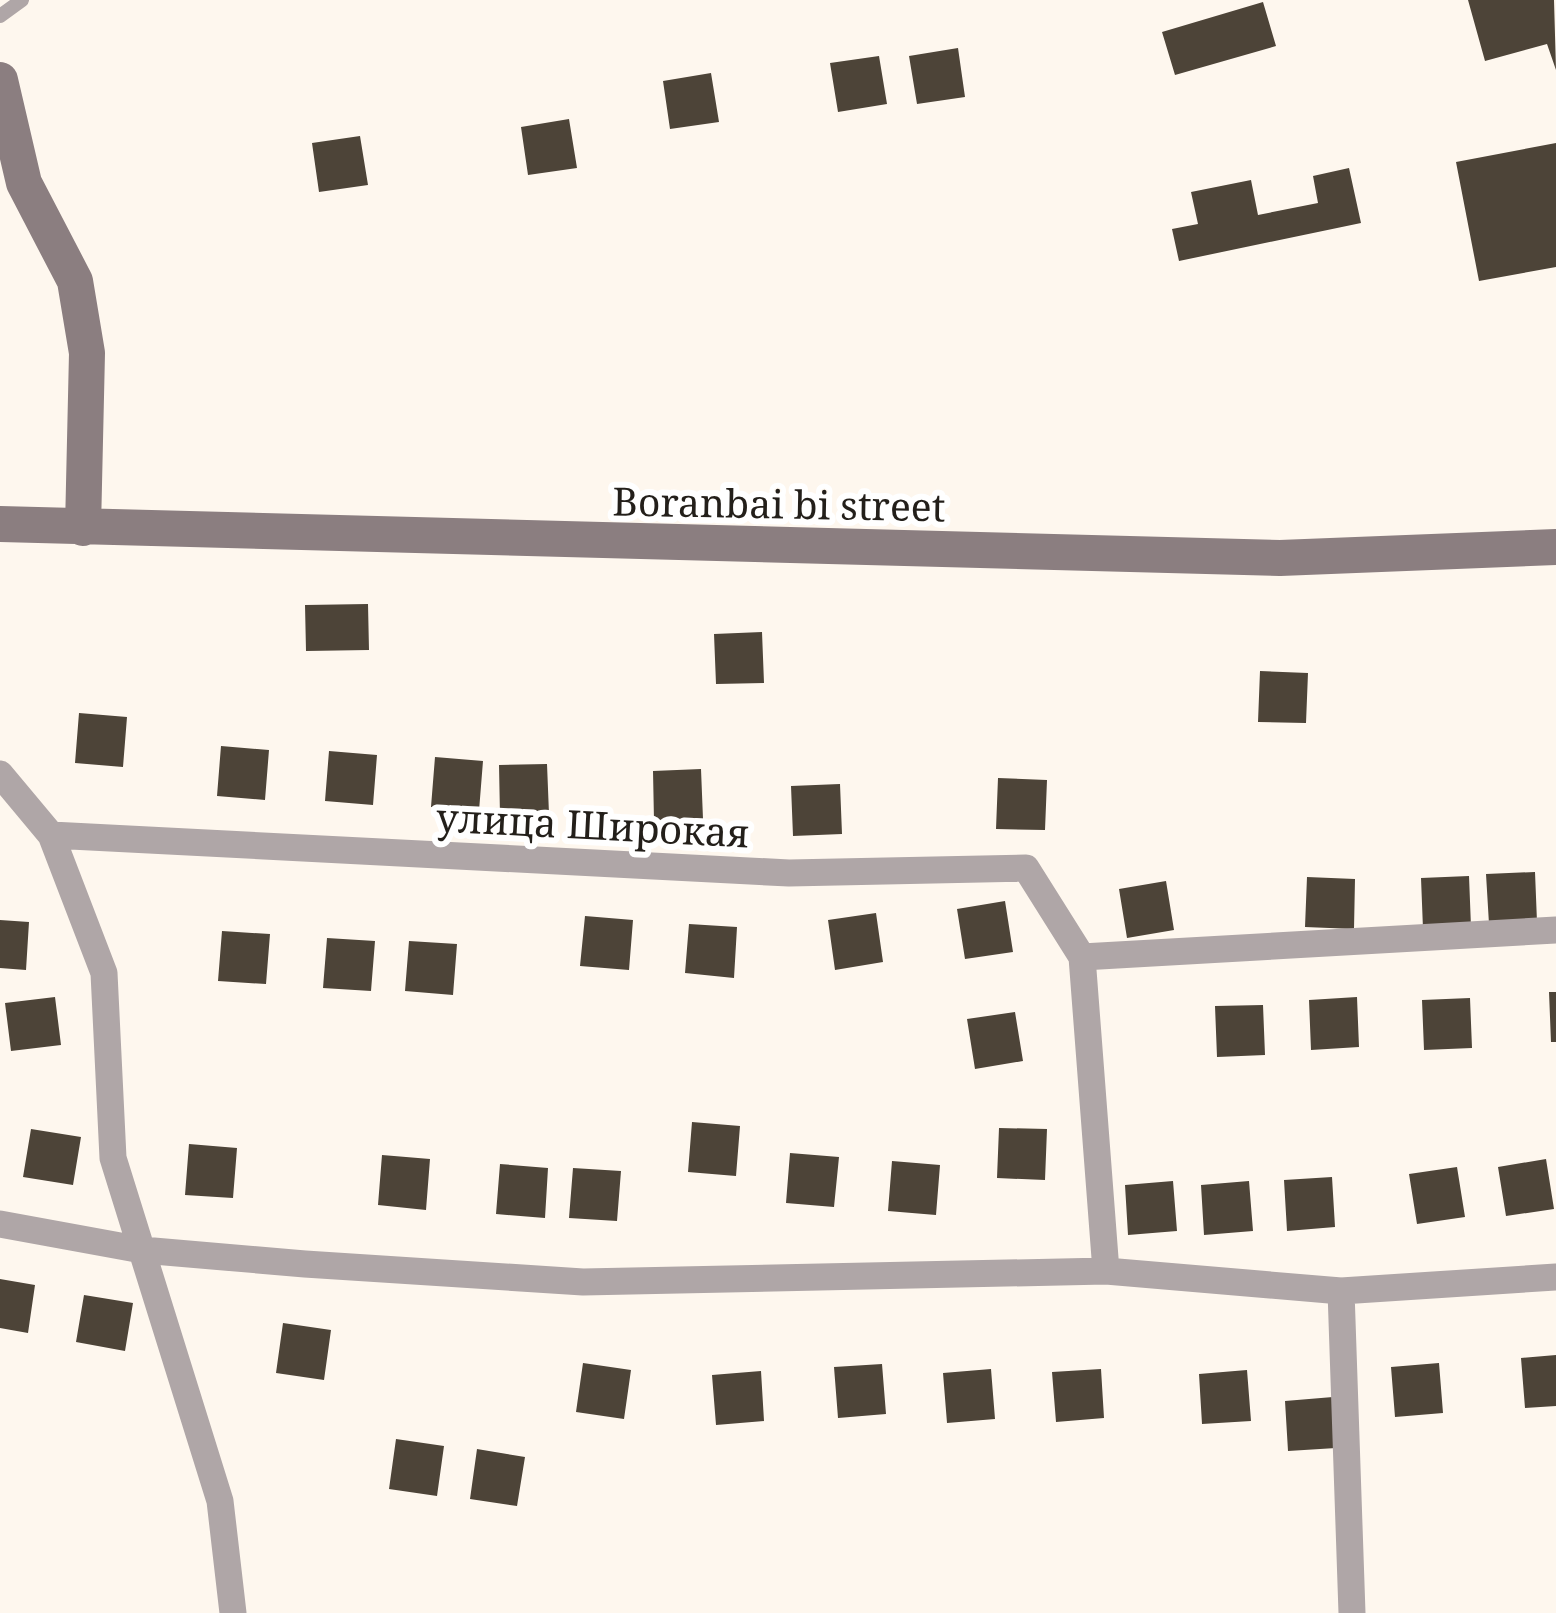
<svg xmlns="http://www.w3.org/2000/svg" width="1556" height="1613" font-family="'Noto Serif',serif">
<rect width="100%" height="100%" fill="#fef7ee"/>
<path fill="#4d4438" d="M1468,0H1554L1556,70L1547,44L1485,61Z
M1263,2L1276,46L1175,75L1162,32Z
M958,48L965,97L917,104L909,56Z
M879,56L887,104L838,112L830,63Z
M711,73L719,122L670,129L663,81Z
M569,119L577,168L528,175L521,127Z
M360,136L368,185L319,192L312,143Z
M1556,143V267L1479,281L1456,162Z
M1349,168L1361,223L1179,261L1172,229L1198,224L1191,192L1251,180L1258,215L1318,203L1313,176Z
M368,604L369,650L306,651L305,605Z
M762,632L764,683L716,684L714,634Z
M1260,671L1308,673L1306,723L1258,722Z
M79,713L127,717L123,767L75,763Z
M221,746L269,750L265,800L217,796Z
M329,751L377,755L373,805L325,801Z
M435,757L483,761L479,811L431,807Z
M547,764L549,814L500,816L499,765Z
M701,769L703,819L654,821L653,771Z
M998,778L1047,780L1045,830L996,829Z
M840,784L842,834L793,836L791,786Z
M1535,872L1537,922L1489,924L1486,874Z
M1469,876L1471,927L1423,929L1421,878Z
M1307,877L1355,879L1354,929L1305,927Z
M1166,881L1174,930L1127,938L1119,889Z
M1005,901L1013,952L965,959L957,909Z
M876,913L883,962L835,970L828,920Z
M585,916L633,920L629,970L580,966Z
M0,920L29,922L26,970L0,968Z
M689,924L737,927L734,978L685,973Z
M222,931L270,934L266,984L218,981Z
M327,938L375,941L371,991L323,988Z
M409,941L457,944L453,995L405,991Z
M1549,992H1556V1042H1551Z
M55,997L61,1045L11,1051L5,1003Z
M1357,997L1359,1047L1311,1050L1309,1000Z
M1470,998L1472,1048L1424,1050L1422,1000Z
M1263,1005L1265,1055L1217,1057L1215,1006Z
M1015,1012L1023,1061L975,1069L967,1019Z
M692,1122L740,1126L736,1176L688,1172Z
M999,1128L1047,1129L1045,1180L997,1178Z
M31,1129L81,1137L73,1185L23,1177Z
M189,1144L237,1148L233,1198L185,1195Z
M790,1153L839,1157L834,1207L786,1203Z
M382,1155L430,1159L426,1210L378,1205Z
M1546,1159L1554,1209L1506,1216L1498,1167Z
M892,1161L940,1165L936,1215L888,1211Z
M500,1164L548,1168L545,1218L496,1214Z
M1457,1167L1465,1217L1417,1224L1409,1174Z
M573,1168L621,1171L617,1221L569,1218Z
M1332,1177L1335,1227L1287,1231L1284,1180Z
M1173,1181L1177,1231L1128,1235L1125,1185Z
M1249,1181L1253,1231L1204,1235L1201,1185Z
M0,1279L35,1285L28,1333L0,1328Z
M84,1295L133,1303L125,1351L76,1342Z
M283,1323L331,1330L324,1380L276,1373Z
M1556,1355V1406L1525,1408L1521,1358Z
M583,1363L631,1370L624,1419L576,1412Z
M1439,1363L1443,1413L1395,1417L1391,1367Z
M882,1364L886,1414L838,1418L834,1367Z
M991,1369L995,1419L947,1423L943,1373Z
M1101,1369L1104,1418L1056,1422L1052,1372Z
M1247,1370L1251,1421L1202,1424L1199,1374Z
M761,1371L764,1421L716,1425L712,1375Z
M1333,1397L1336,1448L1288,1451L1285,1401Z
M396,1439L444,1446L437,1496L389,1489Z
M477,1449L525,1457L517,1506L470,1499Z"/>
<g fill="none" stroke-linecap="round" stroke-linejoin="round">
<path stroke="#afa6a7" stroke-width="14" d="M0,16L22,0"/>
<path stroke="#afa6a7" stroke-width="27" d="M0,774L51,835L104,973L113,1158L220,1501L233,1613
M51,835L789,873L1026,868L1082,957L1106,1271
M1082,957L1556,930
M0,1224L142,1250L305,1264L583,1282L1106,1271L1341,1291L1556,1277
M1341,1291L1352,1613"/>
<path stroke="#8b7e80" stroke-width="36" d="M0,80L24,183L75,281L87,353L83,528
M0,524L1280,558L1556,547"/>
</g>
<g text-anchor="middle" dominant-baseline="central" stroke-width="12" stroke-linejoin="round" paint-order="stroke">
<g font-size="39" fill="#231f1a" stroke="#fff">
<text transform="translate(779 503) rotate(1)">Boranbai bi street</text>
<text transform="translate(593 824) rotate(3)">улица Широкая</text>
</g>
</g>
</svg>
